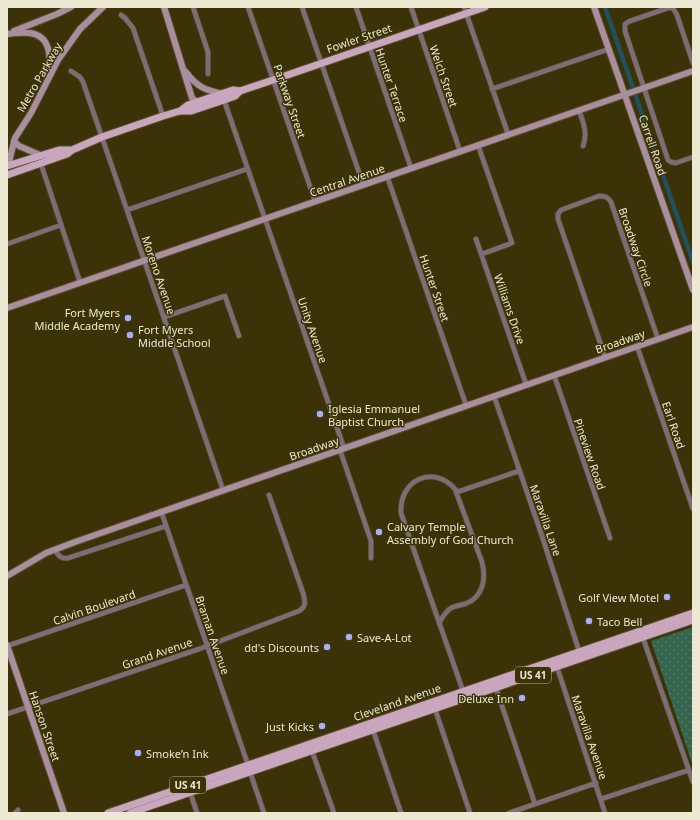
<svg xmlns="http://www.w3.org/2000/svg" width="700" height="820" font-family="'Noto Sans',sans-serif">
<defs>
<pattern id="grass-dots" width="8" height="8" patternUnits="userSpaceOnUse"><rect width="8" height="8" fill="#35654c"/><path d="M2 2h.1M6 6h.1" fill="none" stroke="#527b65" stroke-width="1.8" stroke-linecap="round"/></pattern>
</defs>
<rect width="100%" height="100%" fill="#3b3307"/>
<path fill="url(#grass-dots)" d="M693,627V766L651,641Z"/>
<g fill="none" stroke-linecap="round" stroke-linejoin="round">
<path stroke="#20515f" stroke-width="4.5" d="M605,7L693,262"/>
<g stroke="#575027" stroke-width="6">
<path id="street" d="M193,7L208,52V74
M248,7L315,201
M302,7L363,184
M356,7L411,168
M411,7L460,151
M464,7L508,134
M121,15L125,18L133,28L163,116
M693,63L677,15L673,8H668L630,21L625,24V31L668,160L671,162L676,163L693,157
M71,71L80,77L83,82L223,490
M492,89L609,49
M224,100L344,448
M579,110C583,122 588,133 583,146
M478,145L512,243L482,254
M41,164L80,282
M387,176L466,405
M127,210L247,169
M476,239L526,384
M7,244L61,225
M164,317L225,296L239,336
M637,346L693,509
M605,357L558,219V214L561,210L599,196C605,196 608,197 611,202L658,339
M554,375L610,538
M494,396L542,536L579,651
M340,450L371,541V558
M457,492L519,471
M161,511L248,765
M55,549C58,556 61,559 68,558L166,526
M439,623C442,618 445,612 451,608C455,606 460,605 465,604C484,597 486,578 482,562L455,489C433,464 399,480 401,513L463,691
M643,638L693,782
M7,646L186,585
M557,667L605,813
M496,688L535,804
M435,709L470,813
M7,714L199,649L299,611C307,606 305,601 303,593L269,495
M372,727L401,813
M312,751L334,813
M250,772L264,813
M190,792L197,813
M601,799L689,770
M15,813L18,810
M509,813L596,783"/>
</g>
<g stroke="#575027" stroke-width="8">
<path id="secondary" d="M164,7L192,98L197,102
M594,7L693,290
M14,31L57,14L71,7
M7,34C14,33 22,32 29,33C51,35 52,59 47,75
M186,72C197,87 205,90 223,94
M14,141L19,146L40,155
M8,166L15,138L31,113L58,60L80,29L103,7
M7,308L693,71
M7,576L46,553L75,542L693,327
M7,645L64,813"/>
</g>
<g stroke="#575027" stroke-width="9">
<path id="primary" d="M180,111L188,105L233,90L240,91L273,80L485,7
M7,166L59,150H72
M7,175L67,154L72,150L102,137L163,116L180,111H191L224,100L235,96L240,91
M108,813L693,613
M130,813L693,620"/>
</g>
<use href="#street" stroke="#7e6d78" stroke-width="4.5"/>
<use href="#secondary" stroke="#a98ea0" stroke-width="6"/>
<use href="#primary" stroke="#c9a6be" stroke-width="7"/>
</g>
<g fill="#a8b0fc" stroke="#3b3307" stroke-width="1.5">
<circle cx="128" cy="318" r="4"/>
<circle cx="130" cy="335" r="4"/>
<circle cx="320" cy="414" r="4"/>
<circle cx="379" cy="532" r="4"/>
<circle cx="667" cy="597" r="4"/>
<circle cx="589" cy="621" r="4"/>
<circle cx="349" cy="637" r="4"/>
<circle cx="327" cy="647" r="4"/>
<circle cx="522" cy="698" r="4"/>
<circle cx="322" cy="726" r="4"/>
<circle cx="138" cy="753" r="4"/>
</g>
<g text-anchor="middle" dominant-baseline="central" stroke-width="3" stroke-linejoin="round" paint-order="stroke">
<g fill="#3b3307" stroke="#b7b294" stroke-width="1">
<rect x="515" y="667" width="36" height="16" rx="3"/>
<rect x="170" y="777" width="36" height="16" rx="3"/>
</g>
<g font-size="10" font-weight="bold" fill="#ece8d1">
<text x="533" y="675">US 41</text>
<text x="188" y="785">US 41</text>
</g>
<g font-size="11" fill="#ece8d1" stroke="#3b3307">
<text transform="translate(359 38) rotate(-19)">Fowler Street</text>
<text transform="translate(444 76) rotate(71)">Welch Street</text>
<text transform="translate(39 77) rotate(-60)">Metro Parkway</text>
<text transform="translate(392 85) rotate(71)">Hunter Terrace</text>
<text transform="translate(290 101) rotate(71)">Parkway Street</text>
<text transform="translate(653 145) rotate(71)">Carrell Road</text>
<text transform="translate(347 180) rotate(-19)">Central Avenue</text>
<text transform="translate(636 247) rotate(71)">Broadway Circle</text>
<text transform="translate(159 275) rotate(71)">Moreno Avenue</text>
<text transform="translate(435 288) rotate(71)">Hunter Street</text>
<text transform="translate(510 309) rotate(71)">Williams Drive</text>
<text transform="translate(313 330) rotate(71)">Unity Avenue</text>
<text transform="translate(620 341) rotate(-19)">Broadway</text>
<text transform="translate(674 425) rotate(71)">Earl Road</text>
<text transform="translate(314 448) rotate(-19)">Broadway</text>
<text transform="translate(590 454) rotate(71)">Pineview Road</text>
<text transform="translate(546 520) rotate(71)">Maravilla Lane</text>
<text transform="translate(94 607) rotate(-19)">Calvin Boulevard</text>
<text transform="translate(213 635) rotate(71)">Braman Avenue</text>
<text transform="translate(157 653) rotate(-19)">Grand Avenue</text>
<text transform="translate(397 702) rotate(-19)">Cleveland Avenue</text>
<text transform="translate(45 726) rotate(71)">Hanson Street</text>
<text transform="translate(590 737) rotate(71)">Maravilla Avenue</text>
</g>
<g font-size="11" fill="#ece8d1" stroke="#3b3307" text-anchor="start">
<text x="120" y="312" text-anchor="end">Fort Myers<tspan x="120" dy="13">Middle Academy</tspan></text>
<text x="138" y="329">Fort Myers<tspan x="138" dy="13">Middle School</tspan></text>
<text x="328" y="408">Iglesia Emmanuel<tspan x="328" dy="13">Baptist Church</tspan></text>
<text x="387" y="526">Calvary Temple<tspan x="387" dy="13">Assembly of God Church</tspan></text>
<text x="659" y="597" text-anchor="end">Golf View Motel</text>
<text x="597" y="621">Taco Bell</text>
<text x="357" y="637">Save-A-Lot</text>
<text x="319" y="647" text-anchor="end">dd's Discounts</text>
<text x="514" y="698" text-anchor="end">Deluxe Inn</text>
<text x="314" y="726" text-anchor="end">Just Kicks</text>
<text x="146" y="753">Smoke’n Ink</text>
</g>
</g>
<rect width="700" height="820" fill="none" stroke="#ece8d1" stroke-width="16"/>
</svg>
